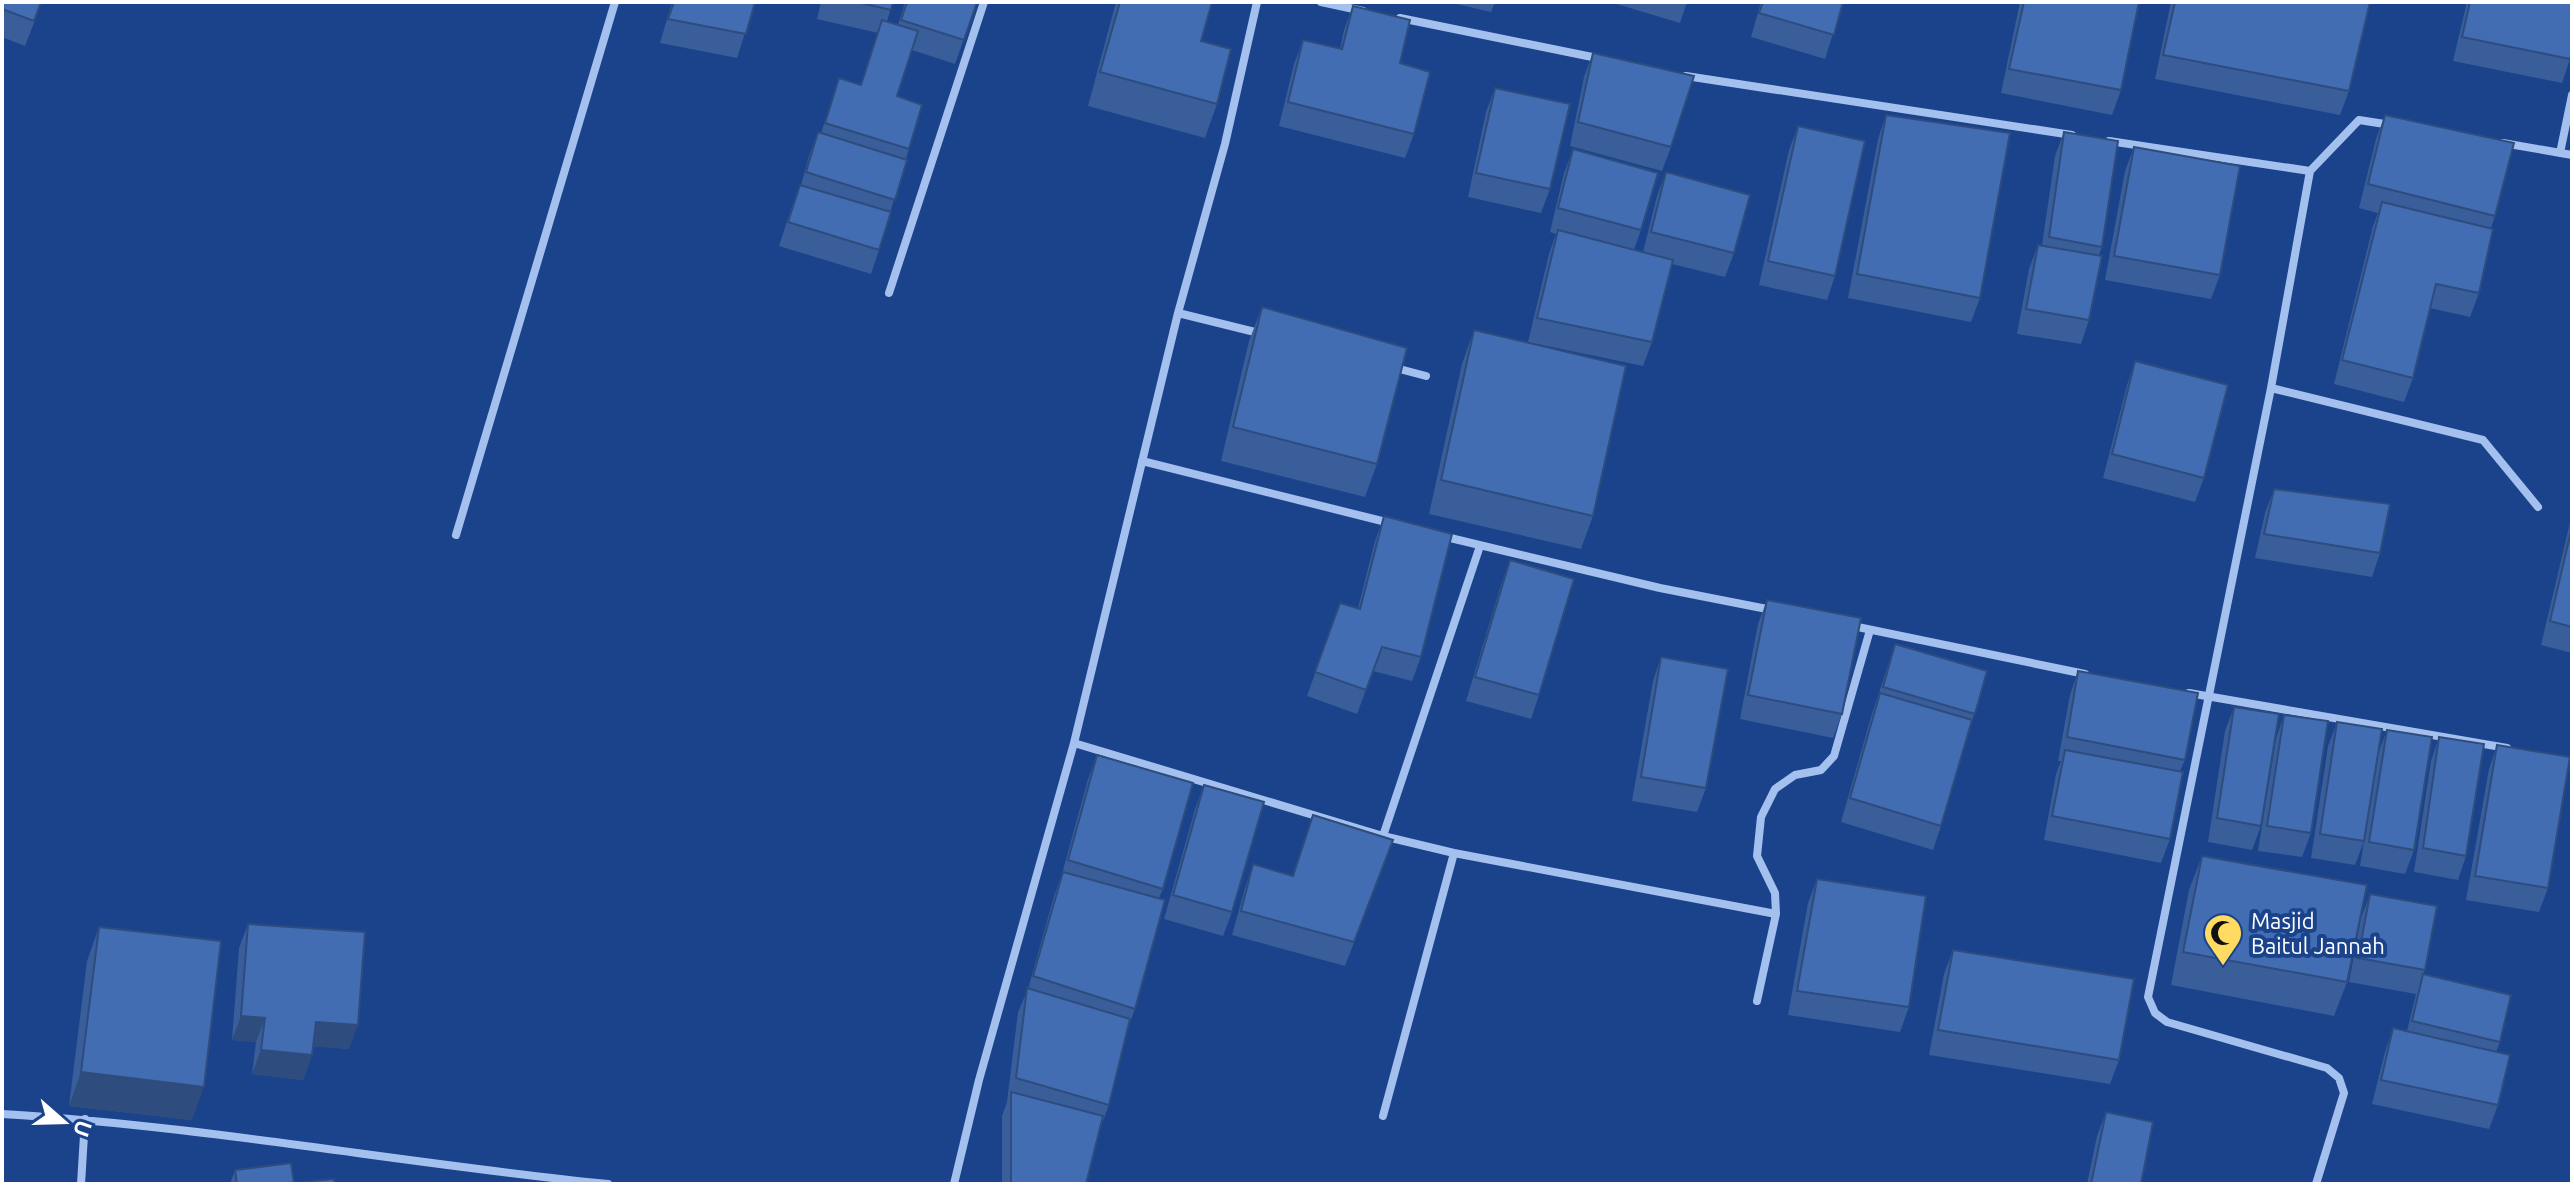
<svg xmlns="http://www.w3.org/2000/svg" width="2574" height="1186" font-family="Ubuntu,sans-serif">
<rect width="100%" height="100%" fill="#1a438b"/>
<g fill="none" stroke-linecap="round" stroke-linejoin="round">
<path stroke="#a4c0ee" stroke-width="8" d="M1321,2L1363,11
M1400,18L1602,59
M1686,76L2072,135
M2109,141L2310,171
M2503,143L2572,155
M2560,153L2572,95
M889,293L984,2
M1178,313L1263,334
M1392,367L1426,376
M2271,388L2483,440L2538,507
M1142,461L1390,523
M456,535L615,2
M1442,536L1660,588L1772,610
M1848,625L2085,674
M2189,693L2507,748
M1074,743L1383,836L1454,853L1776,914
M1383,836L1480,546
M1757,1001L1776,914L1775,893L1757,856L1761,817L1775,789L1795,775L1821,770L1834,756L1870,630
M2,1114C205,1126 406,1164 608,1184
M1383,1116L1454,853
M81,1184L85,1119
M954,1184L979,1080L1074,743L1178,313L1225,144L1257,2
M2316,1184L2344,1093L2339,1078L2327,1068L2167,1022L2155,1013L2148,997L2271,388L2310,171L2359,120L2391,125"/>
</g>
<path fill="#395e9a" d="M2,2H42L25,46L2,37Z
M672,2H755L737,58L660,43Z
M821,2H893L887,21L898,25L905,2H977L955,64L912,50L897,96L909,149L879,250L871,274L779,246L791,209L800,185H801L809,156L818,132L821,133L839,78L861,85L878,33L817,19Z
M1116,2H1212L1201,41L1217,104L1205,138L1088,106Z
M1448,2H1495L1491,12Z
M1610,2H1687L1680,23Z
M1761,2H1843L1825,59L1751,37Z
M2020,2H2139L2121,90L2112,115L2001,93Z
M2171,2H2370L2349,91L2340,115L2155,79Z
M2467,2H2572L2570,59L2562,83L2453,61Z
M1353,6L1400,63L1414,134L1405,158L1279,126L1294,64L1303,40L1340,49L1344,30Z
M1593,53L1671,147L1662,171L1570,146L1584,77Z
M1495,88L1550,189L1541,213L1468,197L1486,112Z
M1886,115L1980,298L1971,322L1848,298L1878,139Z
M2385,115L2495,216L2491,228L2479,293L2470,317L2430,308L2413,378L2404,402L2334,384L2373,226L2378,213L2359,208L2376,139Z
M1798,126L1835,276L1827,300L1759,285L1789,150Z
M2064,132L2102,247L2099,255L2089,320L2081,344L2017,334L2029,269L2038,245H2042L2055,156Z
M2134,147L2220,275L2211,299L2105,280L2125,171Z
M1573,149L1641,230L1634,250L1643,252L1657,196L1666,172L1734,253L1725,277L1672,264L1652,342L1643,366L1528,342L1549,254L1556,234L1550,232L1564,173Z
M1262,307L1377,464L1365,497L1221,461L1249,341Z
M1474,330L1593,516L1581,549L1429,514L1462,364Z
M2135,361L2204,478L2195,502L2103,478L2127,385Z
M2274,489L2380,553L2372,577L2255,558L2265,513Z
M2572,514V653L2541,645Z
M1384,516L1421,657L1412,681L1373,671L1357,714L1307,696L1340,603L1358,608L1375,541Z
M1510,560L1539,695L1531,719L1466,701L1501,585Z
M1767,600L1842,714L1833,738L1740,719L1758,624Z
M1895,644L1987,671L1941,826L1933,850L1841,822L1871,717Z
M1661,657L1706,788L1697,812L1632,801L1653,681Z
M2078,671L2185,760L2180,771L2170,839L2161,863L2044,840L2056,774L2061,761H2058L2070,695Z
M2234,707L2261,826L2252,850L2208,842L2225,731Z
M2284,715L2311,833L2302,857L2258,851L2276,739Z
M2337,722L2364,841L2355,865L2311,858L2328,746Z
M2387,730L2414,850L2405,874L2360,866L2378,754Z
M2439,737L2466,856L2458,880L2414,872L2431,761Z
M2497,745L2548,888L2539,912L2466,900L2489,769Z
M1097,755L1163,889L1159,898L1135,1009L1128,1028L1109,1105L1100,1129L1086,1184H1002V1116L1007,1102L1018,1012L1028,989L1054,896L1062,874L1088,779Z
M1204,785L1232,912L1223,936L1164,919L1195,809Z
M1313,815L1393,840L1345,966L1232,935L1245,888L1253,864L1292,876Z
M2202,856L2347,982L2334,1016L2171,985L2189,890Z
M1817,879L1909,1007L1900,1032L1788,1015L1808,903Z
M2370,894L2425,970L2423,974L2500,1042L2496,1052L2498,1105L2489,1129L2372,1104L2385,1052L2393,1028L2407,1031L2416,994L2349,982L2361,918Z
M248,924L349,1049L313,1046L312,1055L303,1080L252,1074L256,1042L232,1040L239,948Z
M99,927L192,1120L69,1106L87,961Z
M1953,950L2119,1060L2110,1084L1929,1055L1944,974Z
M2106,1112L2141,1184H2087L2097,1136Z
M235,1170L294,1183L335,1184H230Z"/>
<path fill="#2e4c7d" d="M241,1016L265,1018L256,1042L232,1040Z
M316,1022L358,1025L349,1049L307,1046Z
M261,1050L312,1055L303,1080L252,1074Z
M81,1072L204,1087L192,1120L69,1106Z"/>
<path fill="#426db3" stroke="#2e4c7d" stroke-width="2" d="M2,2H41L34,21L2,9Z
M674,2H755L746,34L668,19Z
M857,2H893L891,10Z
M907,2H977L964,40L901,20Z
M1120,2H1212L1201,41L1231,49L1217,104L1100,72Z
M1763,2H1843L1834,35L1759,13Z
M2024,2H2139L2121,90L2009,69Z
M2175,2H2370L2349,91L2163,55Z
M2470,2H2572V52L2570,59L2462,37Z
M1353,6L1410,20L1400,63L1430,72L1414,134L1288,102L1303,40L1342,49Z
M882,20L918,31L897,96L922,105L909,149L825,123L839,78L861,85Z
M1593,53L1694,76L1671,147L1578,122Z
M1495,88L1570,104L1550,189L1476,173Z
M1886,115L2010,133L1980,298L1857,274Z
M2385,115L2514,143L2495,216L2368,184Z
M1798,126L1865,141L1835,276L1768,261Z
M818,132L907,160L895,200L806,172Z
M2064,132L2118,141L2102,247L2049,237Z
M2134,147L2240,166L2220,275L2114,256Z
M1573,149L1658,173L1641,230L1558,208Z
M1666,172L1750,195L1734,253L1651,232Z
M800,185L891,212L879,250L788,222Z
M2382,202L2493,229L2479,293L2436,284L2413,378L2342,360Z
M1558,230L1673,260L1652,342L1537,318Z
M2038,245L2102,256L2089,320L2026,309Z
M1262,307L1407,348L1377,464L1233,427Z
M1474,330L1626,366L1593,516L1441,480Z
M2135,361L2228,385L2204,478L2112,454Z
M2274,489L2390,504L2380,553L2264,534Z
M1384,516L1452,534L1421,657L1382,647L1366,690L1315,672L1340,603L1360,609Z
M2572,527V627L2550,621Z
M1510,560L1574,579L1539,695L1475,677Z
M1767,600L1861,618L1842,714L1748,695Z
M1895,644L1987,671L1975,714L1883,687Z
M1661,657L1728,669L1706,788L1641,777Z
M2078,671L2198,693L2185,760L2067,737Z
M1880,693L1972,720L1941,826L1850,798Z
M2234,707L2279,714L2261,826L2217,818Z
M2284,715L2328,721L2311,833L2267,826Z
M2337,722L2382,729L2364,841L2320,834Z
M2387,730L2432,737L2414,850L2369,842Z
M2439,737L2484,744L2466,856L2423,848Z
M2497,745L2570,757L2548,888L2475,876Z
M2065,750L2183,772L2170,839L2052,816Z
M1097,755L1193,783L1163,889L1068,860Z
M1204,785L1264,802L1232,912L1173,895Z
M1313,815L1393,840L1354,942L1241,911L1253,864L1293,876Z
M2202,856L2367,885L2347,982L2183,952Z
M1063,872L1165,900L1135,1009L1033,976Z
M1817,879L1926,896L1909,1007L1797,991Z
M2370,894L2437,906L2425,970L2358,958Z
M248,924L365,932L358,1025L316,1022L312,1055L261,1050L265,1018L241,1016Z
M99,927L221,941L204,1087L81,1072Z
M1953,950L2134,979L2119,1060L1938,1030Z
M2423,974L2511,995L2500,1042L2412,1021Z
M1027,988L1130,1019L1109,1105L1016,1078Z
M2393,1028L2510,1055L2498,1105L2381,1080Z
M1011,1092L1103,1116L1086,1184H1011Z
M2106,1112L2153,1122L2141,1184H2091Z
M291,1163L294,1183L334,1179L335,1184H237L235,1170Z"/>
<defs>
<g id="mosque-pin" transform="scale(2)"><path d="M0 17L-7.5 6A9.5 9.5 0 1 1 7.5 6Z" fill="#ffdc61" stroke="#1a438b"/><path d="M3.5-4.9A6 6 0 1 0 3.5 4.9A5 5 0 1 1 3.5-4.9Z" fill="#111"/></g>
</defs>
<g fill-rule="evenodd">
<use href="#mosque-pin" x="2223" y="933"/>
</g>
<g text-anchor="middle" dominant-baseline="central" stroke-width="8" stroke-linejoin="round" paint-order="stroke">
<g font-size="22" fill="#fff" stroke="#1a438b" text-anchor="start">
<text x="2251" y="920">Masjid<tspan x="2251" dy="25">Baitul Jannah</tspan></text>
</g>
</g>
<rect width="2574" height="1186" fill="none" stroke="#ffffff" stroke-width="8"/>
<g transform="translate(64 1122) rotate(110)" stroke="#1a438b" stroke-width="6" paint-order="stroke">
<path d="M0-6L14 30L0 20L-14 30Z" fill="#ffffff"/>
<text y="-12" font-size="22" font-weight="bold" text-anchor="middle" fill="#ffffff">U</text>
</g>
</svg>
